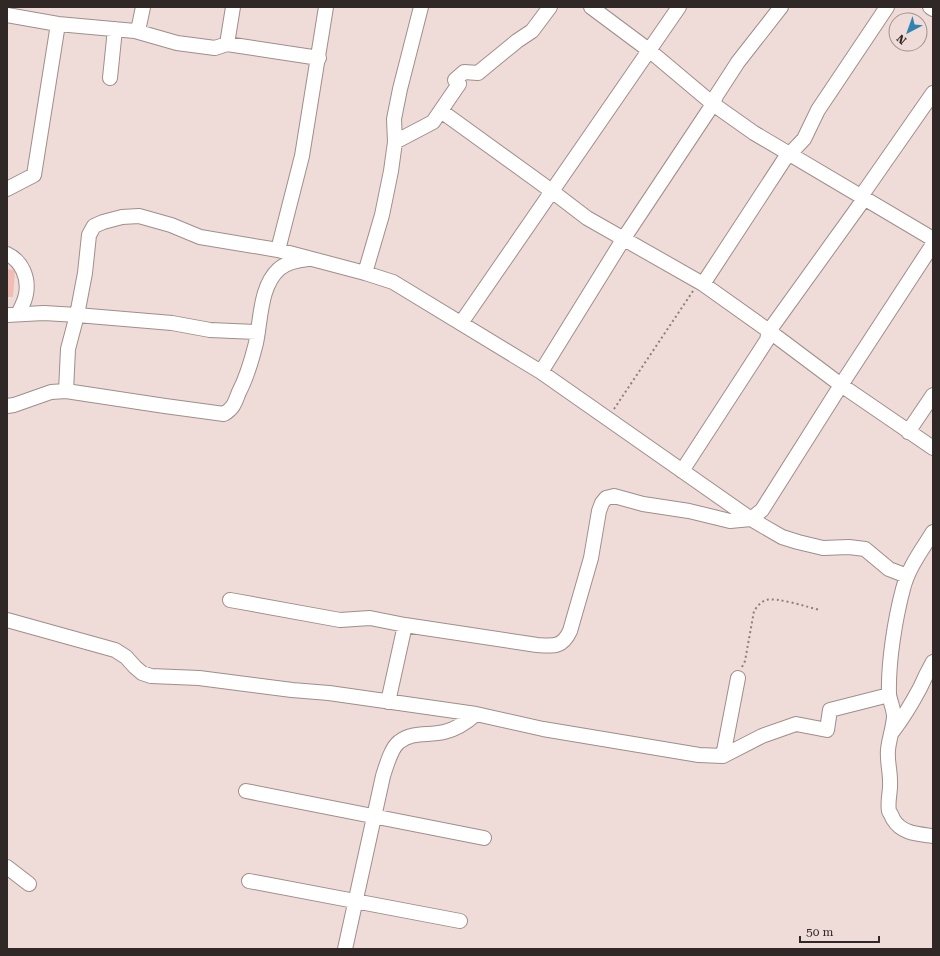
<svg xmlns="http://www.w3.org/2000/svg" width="940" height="956" font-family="'Roboto Serif',serif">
<rect width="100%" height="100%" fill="#efdbd8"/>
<path fill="#f1bcb3" d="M7,269L15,270L13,297H7Z"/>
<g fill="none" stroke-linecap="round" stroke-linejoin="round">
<g stroke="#a08e8b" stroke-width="16">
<path id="minor" d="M591,7L650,51L713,104L754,133L933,239
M930,7L933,9
M7,15L58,24L135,31L177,43L215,48L227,44L319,58
M138,31L143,7
M227,44L233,7
M110,78L115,29
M441,111L553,192L587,218L703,284L769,331L841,385L933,448
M395,142L433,122L459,84L455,80L464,72L478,73L517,41L532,31L550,7
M7,189L34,175L58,24
M278,250L302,156L326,7
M7,254C22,261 29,278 26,294C25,301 21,308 18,314
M365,273L382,215L391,171L395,142L394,119L400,89L421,7
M703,284L784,160L804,139L818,110L887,7
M7,315L44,313L77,315L172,323L210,330L258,332
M461,323L679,7
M541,372L624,238L713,104L716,96L738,62L781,7
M66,391L68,349L77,315L85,273L89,235L94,226L103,222L122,217L139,216L171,225L200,237L278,250L365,273L393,282L541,372L751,519L782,537L798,542L823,548L849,547L865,549L889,569L907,576
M7,406L14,405L51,392L66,391L165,406L224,414C234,408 235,402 239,392C247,377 252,359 256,343C261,319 260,286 279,269C287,262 298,260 308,259
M908,432L933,395
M682,471L767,340L769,331L864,199V192L933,93
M933,532C922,550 908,568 903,589C895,619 888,663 889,694C890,702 894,709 894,717C893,729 889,739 888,750C887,761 890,770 890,781C891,791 887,801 889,811C890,813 892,816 893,819C902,834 918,834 933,836
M230,600L340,620L370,618L405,625L537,645C553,646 562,648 570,631L591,558L599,511L602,503L606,498L614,496L643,504L689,511L730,521L751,519L762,510L841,385L933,244
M7,620L115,650L126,657L135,667L142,673L151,676L199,678L292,690L329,693L476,714L543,729L699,755L723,756L762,736L796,724L827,730L830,710L889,695
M388,702L405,625
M893,731C903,718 912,703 920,688C924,679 928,671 933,662
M723,756L738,678
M246,791L484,838
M7,867L29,884
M249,881L460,921
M345,949L383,776C386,767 391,748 399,742C413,731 428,736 444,732C457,729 467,722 476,714"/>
</g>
<path stroke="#8c7f7d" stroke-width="2" stroke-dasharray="2 3" stroke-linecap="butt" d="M614,409L693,291
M742,667L745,661L754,611C757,607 760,602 766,600C777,597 807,607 820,610"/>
<use href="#minor" stroke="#fff" stroke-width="14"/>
</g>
<rect width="940" height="956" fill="none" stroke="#2f2827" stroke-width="16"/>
<g transform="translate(908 32) rotate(221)"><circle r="19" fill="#efdbd8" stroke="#a29391"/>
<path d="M0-3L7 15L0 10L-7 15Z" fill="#3083b3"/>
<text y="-6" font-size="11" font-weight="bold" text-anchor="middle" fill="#2f2827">N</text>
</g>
<path d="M800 936v6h79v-6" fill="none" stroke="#2f2827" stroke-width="2"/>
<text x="806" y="936" font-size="12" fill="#2f2827" stroke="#efdbd8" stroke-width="3" paint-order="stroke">50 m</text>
</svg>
